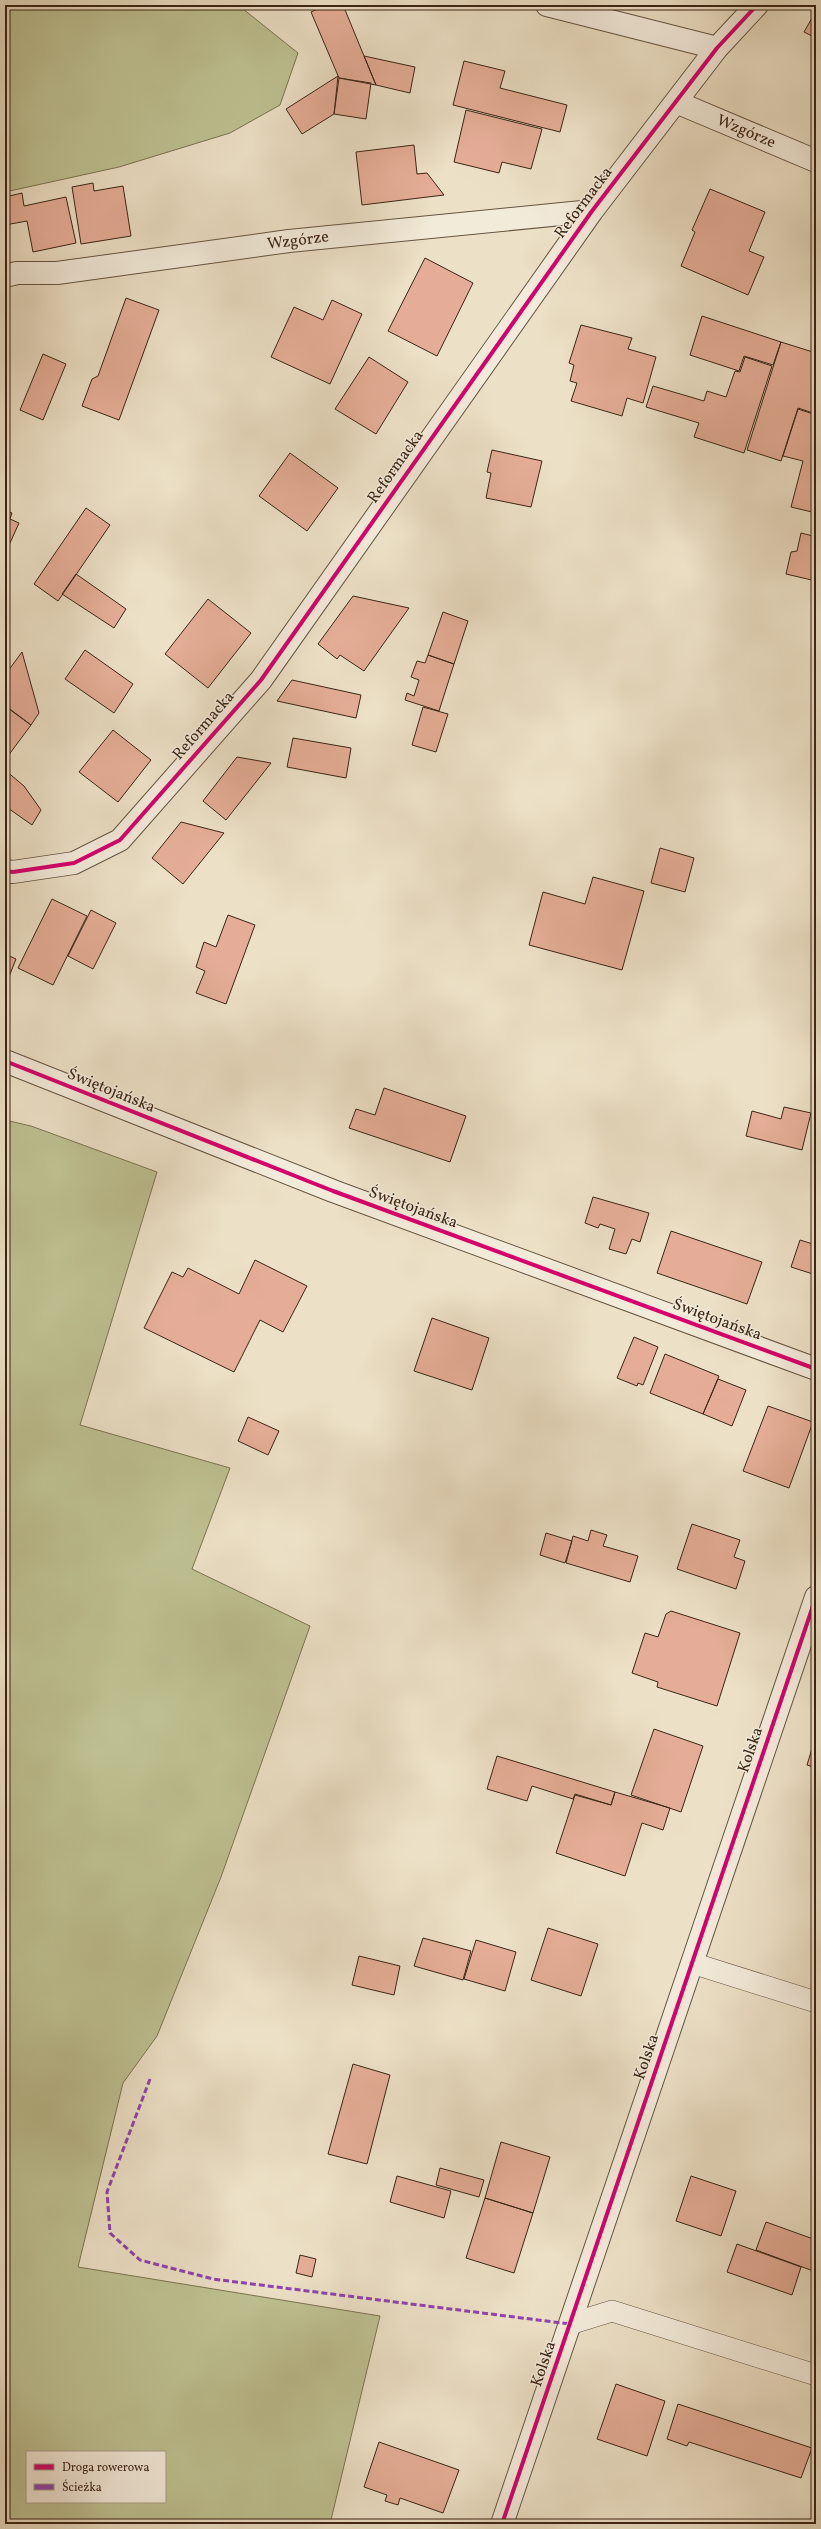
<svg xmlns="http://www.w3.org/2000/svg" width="821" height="2529" font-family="Vollkorn,serif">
<rect width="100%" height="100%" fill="#ece0c6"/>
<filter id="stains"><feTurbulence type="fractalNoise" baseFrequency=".005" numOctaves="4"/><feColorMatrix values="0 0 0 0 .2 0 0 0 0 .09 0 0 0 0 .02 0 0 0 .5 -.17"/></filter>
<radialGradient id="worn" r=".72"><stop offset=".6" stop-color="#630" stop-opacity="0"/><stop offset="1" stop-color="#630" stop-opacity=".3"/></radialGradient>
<path fill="#bec091" stroke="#7c7253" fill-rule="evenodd" d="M5,5H238L298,53L280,105L230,133L119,167L5,192Z
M5,1120L31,1126L157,1172L80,1425L230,1468L192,1569L310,1626L221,1877L157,2036L123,2083L78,2267L380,2316L330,2524H5ZM27,2452H165V2502H27Z"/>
<path fill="#e5ad97" stroke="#3b2515" d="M326,5H343L376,85L339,78L311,12Z
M816,11V38L804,32Z
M364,56L415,67L410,93L376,85Z
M464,61L505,71L500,88L567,105L560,132L453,105Z
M338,76L334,114L302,134L286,109Z
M339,78L371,83L366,119L334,114Z
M466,110L542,129L531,169L502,162L499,173L454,162Z
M414,145L417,174L427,173L444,195L362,205L356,152Z
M93,183L94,191L123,186L131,236L81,244L72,187Z
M710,189L765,212L749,251L764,257L748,295L681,266L695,232L692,230Z
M22,193L24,206L66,197L76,243L33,252L27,221L5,225V197Z
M425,258L473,283L437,356L388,331Z
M126,298L159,310L119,420L82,406L92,379L98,376Z
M332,300L362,314L330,384L271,357L294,307L323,320Z
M702,316L781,342L773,365L744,356L739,371L690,355Z
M581,325L632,338L628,349L656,357L643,403L627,398L622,416L571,401L577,383L570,381L574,365L569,363Z
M781,342L816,353V414L798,408L781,461L747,450Z
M43,354L66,364L43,420L20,410Z
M369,357L408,382L376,434L335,409Z
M745,357L772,366L744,453L694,437L699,423L646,407L653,386L704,401L707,391L726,397L735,371L740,372Z
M798,409L816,415V513L791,507L803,461L783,456Z
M492,450L542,461L531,507L486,498L491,473L487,472Z
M290,453L338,488L307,531L259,496Z
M86,508L110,525L58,601L34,584Z
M5,510L12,513L10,519L19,523L5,554Z
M816,523V581L786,574L791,552L797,551L801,533L813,536Z
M76,574L126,609L114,628L62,594Z
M353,596L409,608L364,671L340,655L337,659L318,644Z
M208,599L251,633L208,688L165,654Z
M443,612L468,621L454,664L428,655Z
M85,650L133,684L114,713L65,679Z
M22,652L39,713L31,725L5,706V675Z
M428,655L454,664L439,711L405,700L407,693L414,696L419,680L411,677L417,661L425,663Z
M292,680L361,695L356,718L277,701Z
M7,707L31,725L5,760V709Z
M423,707L448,714L436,752L412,745Z
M113,730L151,760L118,802L79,772Z
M293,738L351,748L346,778L287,767Z
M237,757L271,763L226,820L203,801Z
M5,770L24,786L41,810L32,825L5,806Z
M181,822L224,833L183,884L152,858Z
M660,848L694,858L685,892L651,883Z
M593,877L644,891L622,970L529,945L543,892L585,904Z
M52,899L87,916L53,985L18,968Z
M91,910L116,923L93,969L68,956Z
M228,915L255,925L226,1004L196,993L205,971L196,967L204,942L216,947Z
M5,954L16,959L5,987Z
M384,1088L466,1116L450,1162L349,1128L356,1109L375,1115Z
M784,1107L811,1113L802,1150L746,1136L752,1111L781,1119Z
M593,1197L649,1213L640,1242L632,1239L626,1254L609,1249L615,1229L600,1224L598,1228L585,1223Z
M671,1231L762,1262L747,1304L657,1273Z
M800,1240L816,1245V1275L791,1267Z
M255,1260L307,1286L283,1332L260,1320L234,1372L144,1328L172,1272L183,1277L188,1268L239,1294Z
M432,1318L489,1338L472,1390L414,1371Z
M634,1337L658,1347L643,1385L638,1383L637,1386L617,1378Z
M665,1354L719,1376L703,1414L650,1393Z
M718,1379L746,1390L732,1426L703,1414Z
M768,1406L813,1422L789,1488L743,1471Z
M248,1417L279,1431L268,1455L238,1441Z
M692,1524L740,1540L734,1557L745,1561L736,1589L677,1569Z
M591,1530L607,1535L603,1546L638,1556L630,1582L566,1563L573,1536L588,1541Z
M546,1533L572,1541L565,1563L540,1555Z
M671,1611L740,1633L717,1706L657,1687L658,1682L632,1673L645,1633L658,1637L666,1614Z
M654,1729L703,1746L681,1812L631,1795Z
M814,1742L816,1743V1768L807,1765Z
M497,1756L615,1792L611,1805L575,1794L573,1799L532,1786L527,1801L487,1789Z
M615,1792L670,1808L663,1830L642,1823L625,1876L556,1853L575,1795L611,1805Z
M548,1928L598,1944L581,1996L531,1980Z
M423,1938L471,1951L463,1980L414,1966Z
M476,1940L516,1952L505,1991L464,1979Z
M359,1956L400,1966L394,1995L352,1985Z
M353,2064L390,2075L367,2164L328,2154Z
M501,2142L550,2157L533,2213L485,2198Z
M440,2168L484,2180L479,2197L436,2185Z
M397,2176L451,2191L444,2218L390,2202Z
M691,2176L736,2191L721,2236L676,2221Z
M485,2198L533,2213L514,2273L466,2258Z
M766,2222L816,2240V2272L756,2250Z
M737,2244L801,2267L792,2295L727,2272Z
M300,2255L316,2259L312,2277L296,2273Z
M616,2384L665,2401L647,2456L597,2439Z
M678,2404L812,2448L801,2478L689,2442L687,2446L667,2439Z
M379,2442L459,2470L443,2513L400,2498L398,2505L385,2501L387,2495L364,2487Z"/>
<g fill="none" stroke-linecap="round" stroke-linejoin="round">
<g stroke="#675441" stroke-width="22">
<path id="service" d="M692,1963L816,2002
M570,2324L612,2311L816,2375"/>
</g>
<g stroke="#675441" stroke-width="24">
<path id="minor" d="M547,5L717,48
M676,102L816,161
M5,276L17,273H57L289,241L592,211
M5,871L13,872L74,863L120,840L261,680L592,211L717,48L757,5"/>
</g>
<g stroke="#675441" stroke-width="24">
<path id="tertiary" d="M5,1061L333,1191L816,1369
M502,2524L816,1597"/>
</g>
<use href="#service" stroke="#f3ebda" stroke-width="21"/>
<use href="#minor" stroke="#f3ebda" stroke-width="22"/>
<use href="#tertiary" stroke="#f3ebda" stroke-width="22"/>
<path stroke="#8e44ad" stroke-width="3" stroke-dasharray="6 3" stroke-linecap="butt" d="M150,2079L107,2192L110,2233L140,2260L213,2279L570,2324"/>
<g stroke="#f3ebda" stroke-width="6">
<path id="cycleway" d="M5,871L13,872L74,863L120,840L261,680L592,211L717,48L757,5
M5,1061L333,1191L816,1369
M502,2524L816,1597"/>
</g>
<use href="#cycleway" stroke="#d6006c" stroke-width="4"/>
</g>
<g text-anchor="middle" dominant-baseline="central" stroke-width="3" stroke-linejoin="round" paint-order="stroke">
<g font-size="16" fill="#3b2515" stroke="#f3ebda">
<text transform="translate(746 132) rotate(23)">Wzgórze</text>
<text transform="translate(584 203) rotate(-53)">Reformacka</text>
<text transform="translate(298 241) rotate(-7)">Wzgórze</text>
<text transform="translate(396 467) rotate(-55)">Reformacka</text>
<text transform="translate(204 726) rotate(-49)">Reformacka</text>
<text transform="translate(111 1091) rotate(22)">Świętojańska</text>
<text transform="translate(413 1208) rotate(20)">Świętojańska</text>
<text transform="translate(717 1320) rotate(20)">Świętojańska</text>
<text transform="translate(751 1750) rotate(-71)">Kolska</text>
<text transform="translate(647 2057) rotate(-71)">Kolska</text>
<text transform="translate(544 2364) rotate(-71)">Kolska</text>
</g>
</g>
<rect width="821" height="2529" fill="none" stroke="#ece0c6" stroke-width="20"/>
<rect x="6" y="6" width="809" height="2517" fill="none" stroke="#3b2515" stroke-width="2"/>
<rect x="10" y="10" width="801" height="2509" fill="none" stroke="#3b2515"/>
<rect x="26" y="2451" width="140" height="52" fill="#f3ebda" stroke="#a99c8b"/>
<rect x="34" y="2464" width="20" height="6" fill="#d6006c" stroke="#a99c8b"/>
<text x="62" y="2471" font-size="12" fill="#3b2515">Droga rowerowa</text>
<rect x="34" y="2484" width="20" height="6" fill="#8e44ad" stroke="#a99c8b"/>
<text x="62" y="2491" font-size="12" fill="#3b2515">Ścieżka</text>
<rect width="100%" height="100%" filter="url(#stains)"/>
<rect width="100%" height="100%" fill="url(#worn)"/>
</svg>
